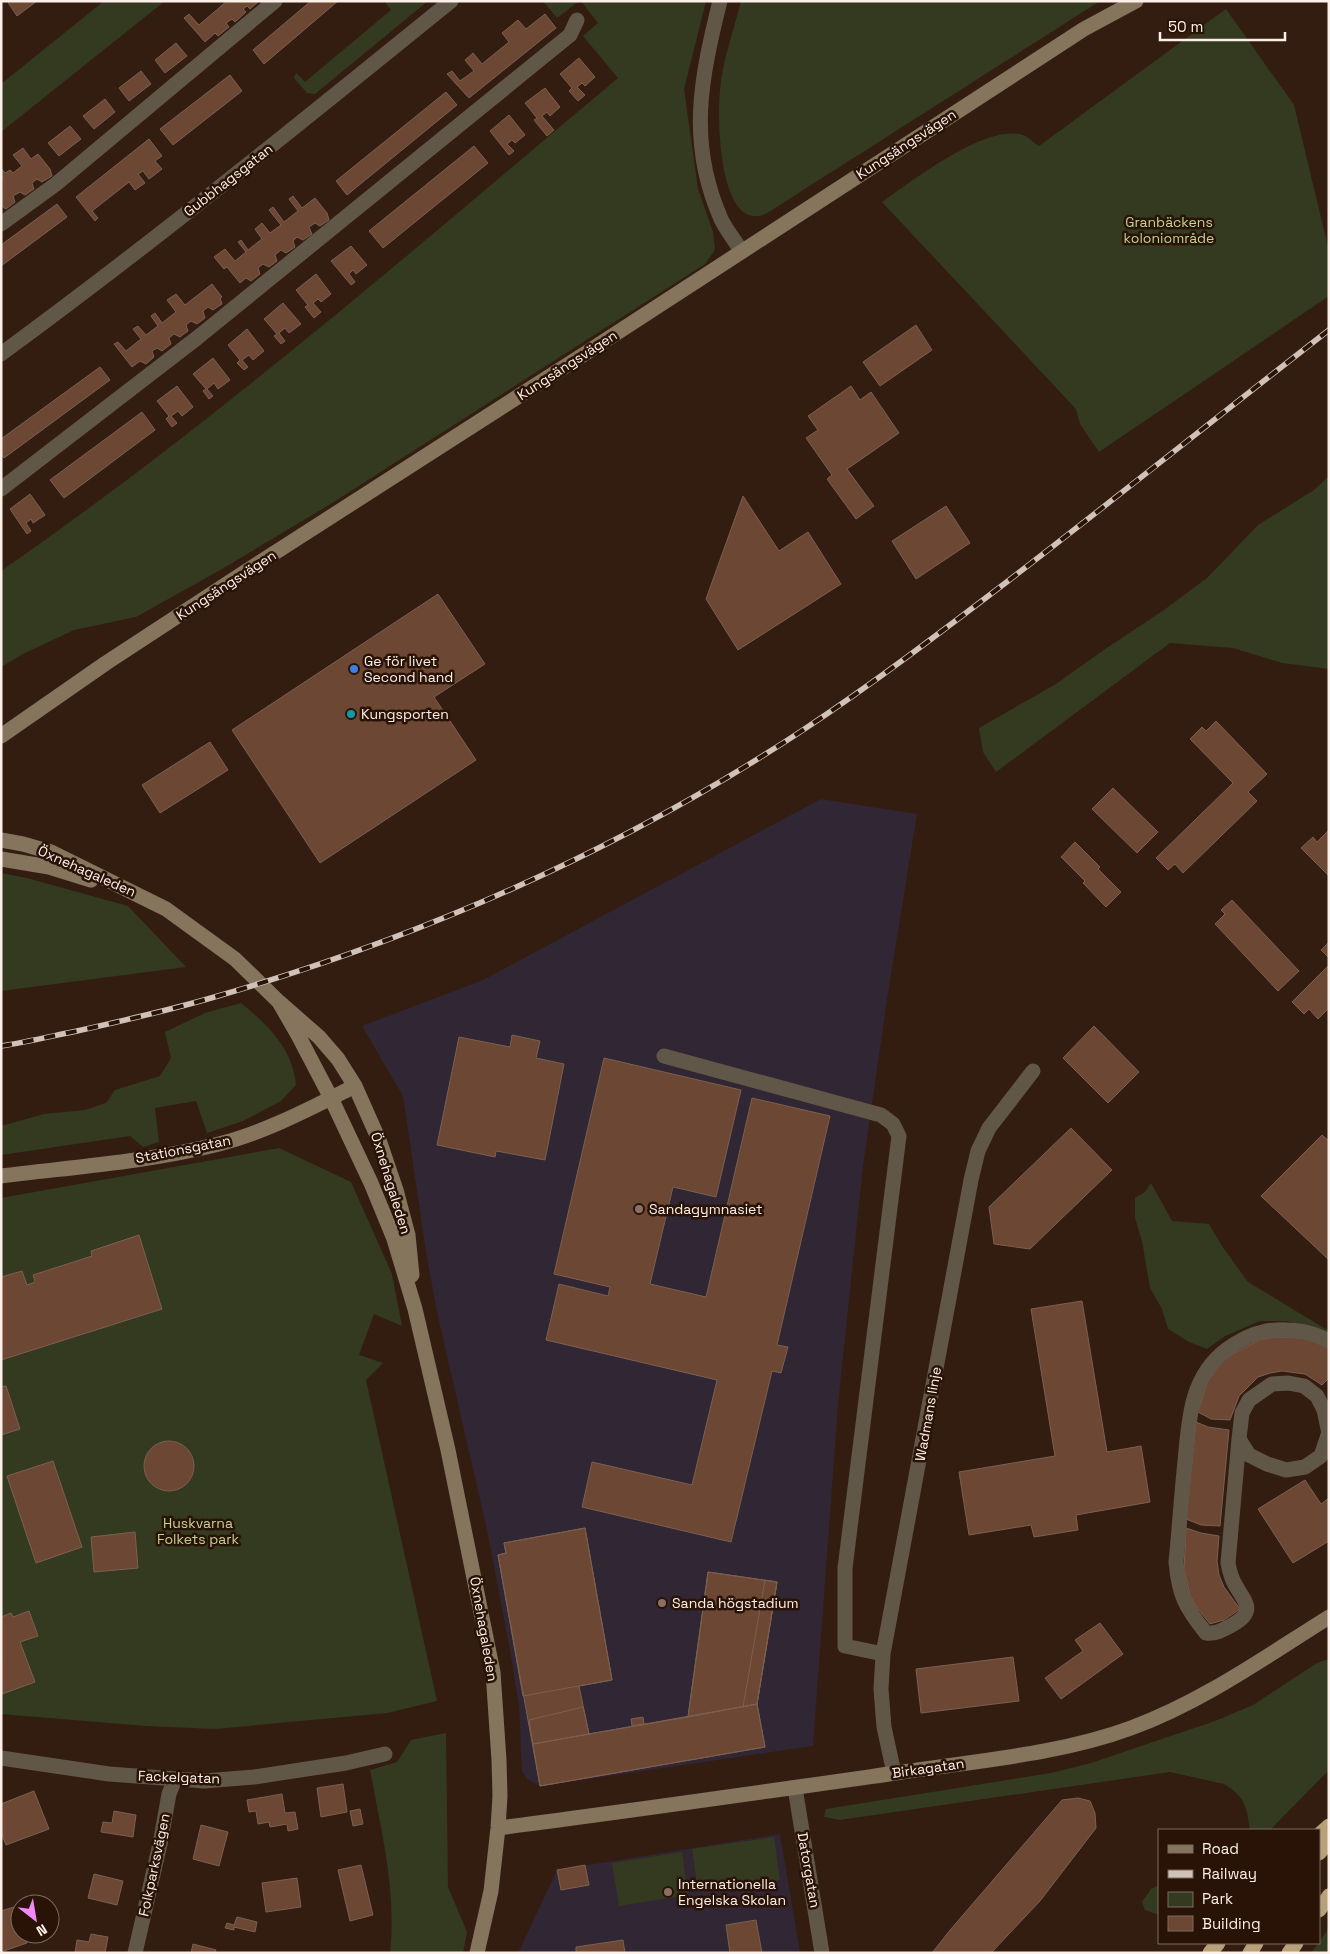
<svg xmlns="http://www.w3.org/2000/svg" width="1330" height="1954" font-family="'Space Grotesk',sans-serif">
<rect width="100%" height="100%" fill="#331d10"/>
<path fill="#302634" d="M821,799L917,814L888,993L863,1166L838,1405L813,1746L540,1786L527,1779L522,1771L519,1706L510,1650L487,1530L437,1312L426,1252L403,1096L362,1026L483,980Z
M780,1834L800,1953H518L557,1870Z"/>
<path fill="#333a20" d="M104,1H165L1,132V84Z
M384,1H428L315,94L307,93L294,78L296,73L305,82L391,10Z
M543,1H579L557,18Z
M581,1H706L684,89L698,189L713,232L715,250L705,264L329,505L222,569L136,617L74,630L23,654L1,667V571C217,421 417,247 618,78L583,36L598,23Z
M741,1H1100L775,208C769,212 762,217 754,216C719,213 717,117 720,91C722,61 734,30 741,1Z
M1226,9L1294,105L1329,251V296L1099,452L1080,424L1076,409L882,202C912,181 986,123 1023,135C1029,137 1034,143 1039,146Z
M1329,476V669L1282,663L1233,648L1170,643L996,772L983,752L979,728L1056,684L1105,649L1164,610L1207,578L1258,525L1314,490Z
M1,873L27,878L128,906L186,967L1,991Z
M241,1003C268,1025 293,1049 296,1085L281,1101L243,1121L207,1133L196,1101L155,1108L159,1142L143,1147L130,1136L1,1155V1126L44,1114L85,1110L106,1103L115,1090L160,1076L171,1058L165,1032L205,1013Z
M279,1148L351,1182L392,1274L402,1326L374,1314L359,1355L383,1363L366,1380L437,1701L387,1713L215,1729L146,1726L1,1714V1198Z
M1151,1183L1172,1221L1209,1224L1222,1246L1248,1282L1329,1331V1334L1287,1321H1260L1225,1336L1207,1349L1189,1342L1168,1329L1162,1309L1150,1288L1142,1241L1135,1218V1198L1145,1192Z
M1329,1659V1770L1270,1830H1250C1247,1808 1245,1796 1224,1784L1170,1772L840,1820L824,1817L826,1809L1051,1773L1091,1763L1215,1721L1253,1705L1317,1663Z
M446,1733L448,1887L467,1932L463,1953H390C397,1892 381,1829 370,1770L397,1762L411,1740Z
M774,1837L780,1880L698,1892L692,1849Z
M682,1852L688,1895L619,1906L612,1863Z
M1159,1885V1915L1145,1910L1142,1902L1151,1889Z
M1329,1928V1951L1327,1953H1311Z"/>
<path fill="#6c4733" stroke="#7b6052" d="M7,1H37L17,16Z
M227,1H259L250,9L247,6L243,9L246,12L235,22L232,19L226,23L229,27L218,36L215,33L205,42L184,18L189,14L199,25Z
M311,1H338L264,64L253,50Z
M545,14L556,28L469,98L447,74L452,71L460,81L474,71L465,60L473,53L482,64L509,42L502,33L518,20L526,29Z
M176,43L187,56L165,73L155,60Z
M579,58L595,77L585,86L582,83L577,87L585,95L578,101L569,91L572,88L560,74Z
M141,71L151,84L129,101L119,88Z
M230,75L242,91L173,145L160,129Z
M545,88L560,107L550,116L547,112L542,116L554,130L547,136L534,120L537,118L525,103Z
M446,92L457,105L347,195L336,181Z
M105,99L115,112L94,129L83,116Z
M509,115L525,135L515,143L512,140L507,144L514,151L509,155L490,131Z
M70,126L81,139L59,156L48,143Z
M149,139L162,156L155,161L162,169L149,179L143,171L138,174L145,183L135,190L129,182L92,211L98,218L95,221L76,197Z
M474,146L488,163L383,248L369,231Z
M23,148L31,159L38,154L50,169L52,176L42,182L37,179L32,183L34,189L25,195L20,192L13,196L15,202L6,209L4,208L1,205V181L3,180L1,168L5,173L10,170L13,173L22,166L13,155Z
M293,196L302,208L315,198L327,213L329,220L320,226L315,223L309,227L312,234L303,240L297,237L293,241L295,247L286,253L281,250L275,255L277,261L269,267L263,264L258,268L260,274L251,281L246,278L240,283L227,267L224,269L214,257L225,249L235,261L246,252L238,242L241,240L248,250L262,239L255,229L262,223L270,233L281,225L269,210L273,207L284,222L298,211L289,199Z
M57,204L67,217L1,266V245Z
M351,246L367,265L356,274L353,270L349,274L355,282L351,285L331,261Z
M316,274L331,294L321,302L318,299L313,303L321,312L314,318L305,307L308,305L296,290Z
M212,284L222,297L220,298L222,304L213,310L208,307L203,311L205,318L197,324L191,321L186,325L188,331L180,337L174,334L169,338L171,344L162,351L157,348L152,351L154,357L146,364L140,361L132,367L114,344L118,342L126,351L141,339L133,329L138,326L146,335L158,326L151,316L155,313L162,323L176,312L167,300L176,294L185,305Z
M283,303L301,324L289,333L285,328L279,333L285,341L281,344L274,336L277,334L264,319Z
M916,325L932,350L880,386L863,362Z
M247,329L264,351L253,360L249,355L242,360L248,367L244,370L237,363L240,360L228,345Z
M213,358L230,380L218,389L214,383L207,389L213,396L209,399L203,391L206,389L193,374Z
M100,367L110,380L4,458L1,454V439Z
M177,386L193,407L182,416L178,411L171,416L177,423L172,427L166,419L169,416L157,401Z
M851,386L860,400L871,392L899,433L847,469L874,506L856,519L827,479L832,475L806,438L818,430L808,416Z
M142,412L155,430L64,498L50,480Z
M30,494L45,515L33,523L31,519L26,523L31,531L27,534L10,509Z
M743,496L779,551L808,532L841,584L738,650L706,599Z
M946,506L970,543L916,579L892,541Z
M438,594L485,664L434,697L476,760L320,863L232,730Z
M1216,721L1267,774L1248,792L1257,801L1183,873L1175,864L1168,870L1156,858L1233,783L1190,739L1202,727L1206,731Z
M210,742L228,770L160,813L142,785Z
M1113,788L1158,832L1137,853L1092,809Z
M1328,831L1329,832V876L1301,848L1313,837L1317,842Z
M1075,842L1100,867L1098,869L1121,892L1106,907L1083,883L1085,881L1061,857Z
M1232,900L1299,971L1278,991L1215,924L1225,914L1221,910Z
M1328,943L1329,944V958L1321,950Z
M1329,965V1008L1318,1019L1309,1009L1304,1014L1292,1002Z
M1094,1026L1139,1072L1108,1103L1063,1058Z
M512,1035L540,1041L536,1058L564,1064L545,1160L496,1151L495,1157L437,1145L459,1037L510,1047Z
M604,1058L741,1090L716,1197L673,1187L650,1284L706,1297L752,1098L830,1116L777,1345L788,1347L781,1373L772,1371L731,1542L582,1507L592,1462L692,1485L717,1380L546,1340L559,1284L608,1296L610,1287L554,1274Z
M1071,1128L1112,1170L1030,1249L994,1244L989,1207Z
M1322,1135L1329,1141V1260L1261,1196Z
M139,1235L162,1309L1,1360V1277L22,1271L27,1285L35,1282L33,1275L92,1256L91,1251Z
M1082,1301L1107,1452L1141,1446L1150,1502L1076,1515L1078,1530L1034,1537L1031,1525L969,1535L959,1472L1055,1456L1031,1309Z
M1275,1337L1305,1338L1329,1348V1378L1322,1385L1305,1374L1282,1371L1270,1373L1258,1377L1239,1396L1230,1420L1211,1419L1198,1412L1207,1383L1215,1369L1227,1357L1259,1340Z
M6,1386L20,1429L1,1435V1387Z
M1196,1422L1208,1427L1229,1430L1220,1526L1201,1525L1186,1519Z
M144 1466a25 25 0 1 1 50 0a25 25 0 1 1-50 0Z
M53,1461L82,1547L36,1563L7,1476Z
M1305,1480L1321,1504L1329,1498V1541L1293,1563L1258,1509Z
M585,1528L612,1680L579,1686L589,1734L688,1717L708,1572L777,1582L757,1704L765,1747L540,1786L498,1555L506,1553L504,1543Z
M585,1528L612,1680L523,1696L498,1555L506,1553L504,1543Z
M1186,1528L1201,1533L1219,1536L1217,1561L1219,1575L1224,1587L1240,1609L1224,1620L1210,1624L1195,1605L1190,1595L1184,1570Z
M135,1532L138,1568L94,1572L91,1537Z
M708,1572L777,1582L757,1704L688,1717Z
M765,1580L777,1582L757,1704L743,1707Z
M29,1611L38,1636L20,1642L35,1682L2,1694L1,1617L11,1613L13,1617Z
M1100,1623L1123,1654L1061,1699L1045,1678L1083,1651L1075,1640Z
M1013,1657L1019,1701L921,1713L916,1669Z
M757,1704L765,1747L540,1786L533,1744Z
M583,1707L589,1734L533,1744L529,1720Z
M643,1717L644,1724L632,1726L631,1719Z
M343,1784L347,1812L321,1817L317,1788Z
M34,1791L49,1829L6,1845L1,1832V1804Z
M282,1794L285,1813L295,1812L298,1829L288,1831L287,1824L270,1827L269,1822L258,1824L256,1811L249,1812L247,1800Z
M1078,1798L1090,1801L1095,1813L1096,1828L1040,1901L991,1953H932L951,1929L1062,1800Z
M360,1809L363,1824L353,1826L350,1811Z
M114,1811L136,1815L133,1837L101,1832L103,1822L112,1823Z
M201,1825L228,1832L219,1866L193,1859Z
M361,1865L373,1915L350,1921L338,1870Z
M585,1865L589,1885L561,1890L557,1870Z
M94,1874L123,1881L117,1905L88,1898Z
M297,1878L301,1907L266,1912L262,1883Z
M14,1907L20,1924V1934H24L27,1943L1,1952V1911Z
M237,1917L257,1922L255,1932L234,1927V1930L225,1928L227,1923L234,1925Z
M756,1920L762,1953H730L726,1925Z
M91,1934L108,1937L105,1953H75L77,1940L89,1942Z
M623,1940L625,1953H576V1947Z
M193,1944L216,1950L215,1953H191Z"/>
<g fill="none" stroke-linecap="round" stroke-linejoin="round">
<path stroke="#615748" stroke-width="15" d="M720,1C701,78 687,142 721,219C726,230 735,240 741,251
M1,224L56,184L275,1
M1,354C155,241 303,121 451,1
M1,489L197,338L570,35L577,20
M664,1056L881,1115L893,1124L899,1136L845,1568V1646L883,1654
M1329,1341C1309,1330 1288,1328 1266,1331C1251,1334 1238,1341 1226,1350C1187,1380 1189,1427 1184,1471C1181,1502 1179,1532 1176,1562C1179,1595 1185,1607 1206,1633C1216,1634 1223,1630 1232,1625C1261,1609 1240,1599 1232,1578C1230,1573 1229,1568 1228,1563L1239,1439L1242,1413L1249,1400L1272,1384L1288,1383L1304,1386L1317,1396L1324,1410L1329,1433
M1239,1439L1249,1455L1267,1464L1286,1470L1305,1467L1321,1456L1329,1432
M1,1758L109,1774L204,1781L254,1777L346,1763L385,1754
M894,1773L884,1727L881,1689L883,1654L971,1180L978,1151L989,1128L1033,1071
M795,1788L822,1953
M135,1953L160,1844L169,1794L175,1779"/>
<path stroke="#84755c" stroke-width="15" d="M1,736L106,663L248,570L589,351L1084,29L1136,1
M1,840L23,844L51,852L166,909L235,959L279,1002L319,1037L338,1059L355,1086L379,1140L396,1190L408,1235L412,1275
M1,859L49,867L91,880
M279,1002L298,1035L331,1098L371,1183L394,1239L415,1309L448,1450L493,1672L499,1760L500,1796L498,1828L491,1891L477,1953
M1,1176C73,1167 148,1162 219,1144C266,1132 311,1108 355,1086
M498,1828C631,1811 763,1792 896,1773C973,1761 1058,1755 1131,1728C1202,1702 1265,1657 1329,1617"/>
<path stroke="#b8a079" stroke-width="15" d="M1319,1835L1329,1826
M1319,1853L1329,1841
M1319,1910L1329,1896
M1210,1953L1218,1943
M1250,1953L1256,1943
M1289,1953L1296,1943"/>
<g stroke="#d0c1b9" stroke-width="5.5">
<path id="rail" d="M1,1046C27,1042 52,1036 77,1031C122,1021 166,1011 211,998C420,938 621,850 803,730C874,683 941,632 1008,581C1116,498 1222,413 1329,330"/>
</g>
<use href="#rail" stroke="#291307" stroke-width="4" stroke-dasharray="11" stroke-linecap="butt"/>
</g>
<circle fill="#3f7fe0" stroke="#291307" stroke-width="2" cx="354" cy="669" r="5"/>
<circle fill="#0f9aa8" stroke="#291307" stroke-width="2" cx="351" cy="714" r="5"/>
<g fill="#8d6e63" stroke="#291307" stroke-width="2">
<circle cx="639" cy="1209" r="5"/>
<circle cx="662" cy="1603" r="5"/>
<circle cx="668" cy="1892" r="5"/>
</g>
<g text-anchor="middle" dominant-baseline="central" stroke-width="5" stroke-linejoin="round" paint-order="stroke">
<g font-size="14" fill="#fdf0e9" stroke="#291307">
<text transform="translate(906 144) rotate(-33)">Kungsängsvägen</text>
<text transform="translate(228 180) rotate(-38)">Gubbhagsgatan</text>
<text transform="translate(567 365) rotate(-33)">Kungsängsvägen</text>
<text transform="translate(226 585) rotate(-33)">Kungsängsvägen</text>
<text transform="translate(87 871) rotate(24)">Öxnehagaleden</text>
<text transform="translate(183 1149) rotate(-11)">Stationsgatan</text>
<text transform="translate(391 1183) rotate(73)">Öxnehagaleden</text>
<text transform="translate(928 1414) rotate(-80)">Wadmans linje</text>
<text transform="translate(484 1629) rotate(80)">Öxnehagaleden</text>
<text transform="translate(928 1768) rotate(-8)">Birkagatan</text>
<text transform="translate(179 1777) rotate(2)">Fackelgatan</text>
<text transform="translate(154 1865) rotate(-78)">Folkparksvägen</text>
<text transform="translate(809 1870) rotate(80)">Datorgatan</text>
</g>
<g font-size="14" fill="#c1d491" stroke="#291307">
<text x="1169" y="222">Granbäckens<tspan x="1169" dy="16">koloniområde</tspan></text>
<text x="198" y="1523">Huskvarna<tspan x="198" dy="16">Folkets park</tspan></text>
</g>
<g font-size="14" fill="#fdf0e9" stroke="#291307" text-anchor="start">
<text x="364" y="661">Ge för livet<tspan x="364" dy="16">Second hand</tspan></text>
<text x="361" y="714">Kungsporten</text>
<text x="649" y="1209">Sandagymnasiet</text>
<text x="672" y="1603">Sanda högstadium</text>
<text x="678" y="1884">Internationella<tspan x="678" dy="16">Engelska Skolan</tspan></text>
</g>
</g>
<rect width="1330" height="1954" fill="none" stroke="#fdf0e9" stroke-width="5"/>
<rect x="1158" y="1829" width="162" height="115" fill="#291307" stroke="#7e6b61"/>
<rect x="1168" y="1845" width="25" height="8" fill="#84755c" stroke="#7e6b61"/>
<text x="1202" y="1854" font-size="15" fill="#fdf0e9">Road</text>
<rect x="1168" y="1870" width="25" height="8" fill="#d0c1b9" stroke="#7e6b61"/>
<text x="1202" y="1879" font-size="15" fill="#fdf0e9">Railway</text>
<rect x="1168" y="1892" width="25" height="15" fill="#333a20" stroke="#7e6b61"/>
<text x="1202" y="1904" font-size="15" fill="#fdf0e9">Park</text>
<rect x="1168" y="1916" width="25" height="15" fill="#6c4733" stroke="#7e6b61"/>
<text x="1202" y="1929" font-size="15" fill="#fdf0e9">Building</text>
<g transform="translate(35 1919) rotate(149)"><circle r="24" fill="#291307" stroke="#7e6b61"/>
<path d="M0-4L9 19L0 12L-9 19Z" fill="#f08bf6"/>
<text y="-8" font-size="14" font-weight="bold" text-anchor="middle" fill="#fdf0e9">N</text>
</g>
<path d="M1160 32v8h125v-8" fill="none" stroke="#fdf0e9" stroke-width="2.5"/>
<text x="1168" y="32" font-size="15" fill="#fdf0e9" stroke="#291307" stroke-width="4" paint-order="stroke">50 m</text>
</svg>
